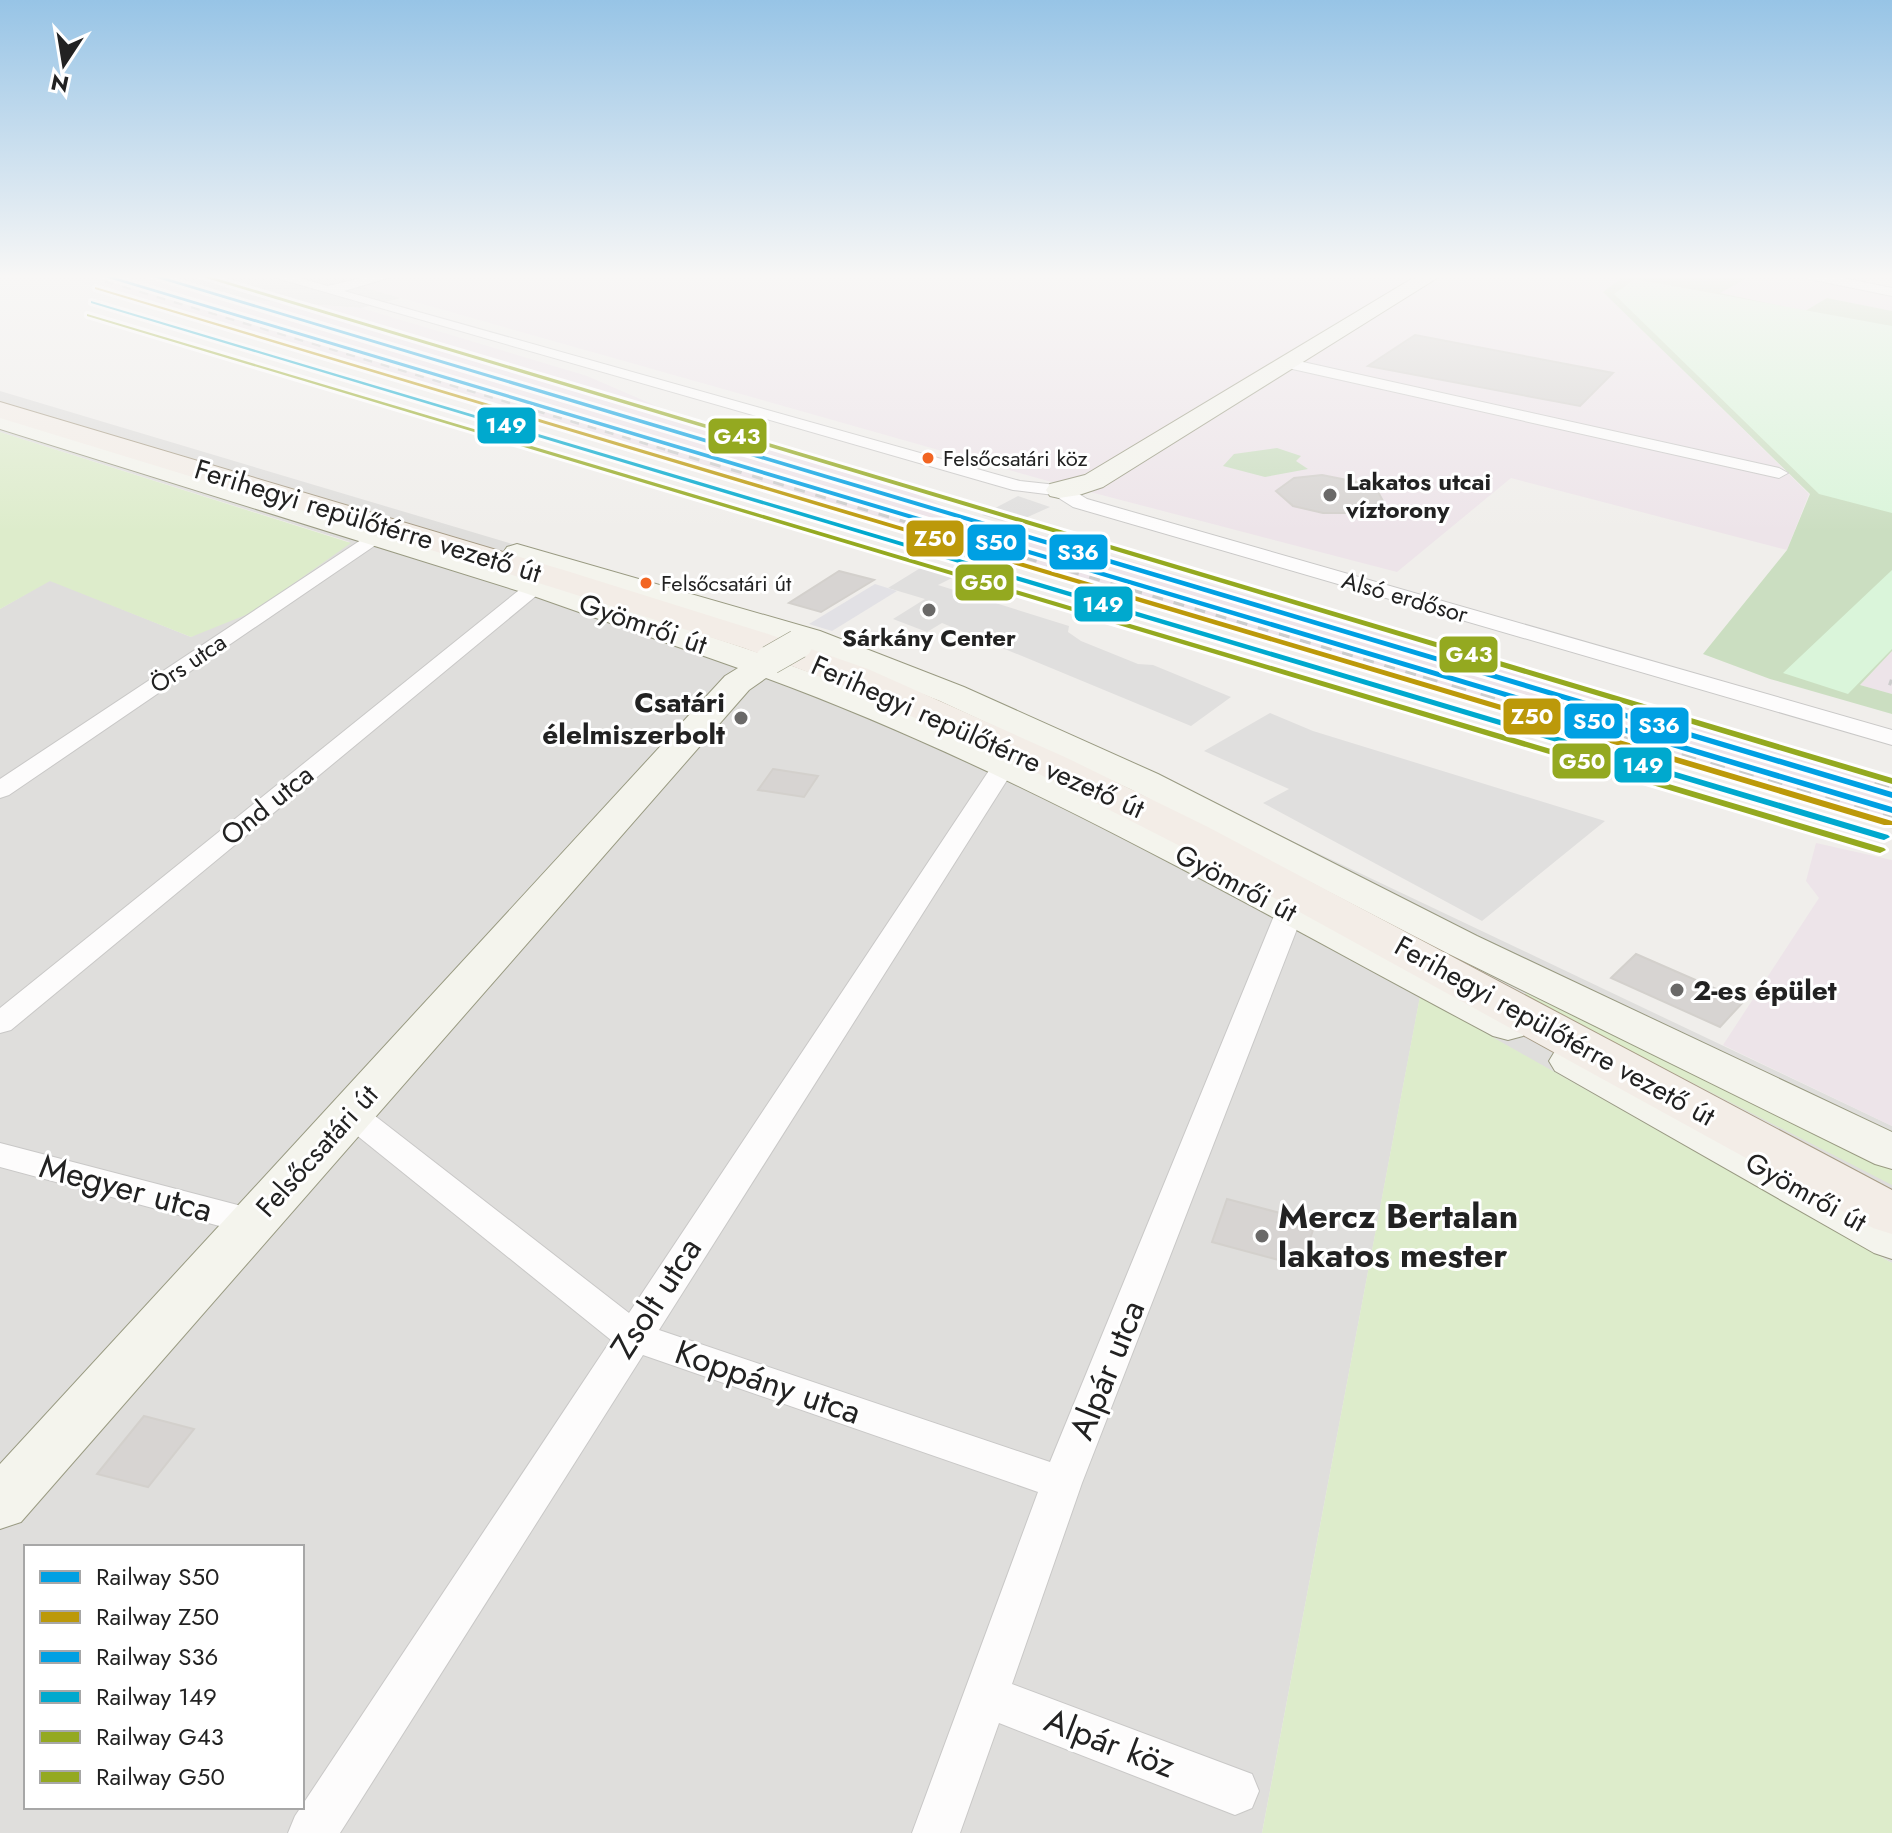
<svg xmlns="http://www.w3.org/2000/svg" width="1892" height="1833" font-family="Jost,sans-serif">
<rect width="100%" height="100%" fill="#f0eeeb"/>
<path fill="#dfdedc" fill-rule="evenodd" d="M156,275H405L361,286L401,298L361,308L237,299Z
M0,391L810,633L1044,723L1892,1126V1263L1420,997L1262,1833H0V609L50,580L191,637L350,542L0,432ZM26,1547H302V1807H26Z"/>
<path fill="#ede4e9" d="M56,275H156L237,299L361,308L587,376L737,441L882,479L948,508L1892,783V829L914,528L689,462L615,444Z
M406,275H1626L1604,292L1809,494L1787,550L1511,478L1397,572L1048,481L359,286Z
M1753,275H1788L1892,295V311L1827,298L1805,311L1719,293Z
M1892,651V694L1860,685Z
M1816,843L1892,860V1126L1723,1045L1819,898L1806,881Z"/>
<path fill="#ddeccb" d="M0,432L351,543L253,612L191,637L50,581L0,609Z
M1526,993L1892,1164V1185L1525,997Z
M1420,996L1892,1263V1833H1262Z"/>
<path fill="#cbdec1" d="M1626,275H1753L1720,293L1805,311L1827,298L1892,311V651L1860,685L1892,694V714L1770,679L1703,654L1787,550L1810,494L1603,292Z
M1277,448L1301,456L1296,461L1308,469L1265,477L1223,466L1234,454Z"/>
<path fill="#daf5da" d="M1635,279L1892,326V513L1819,494L1614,294Z
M1892,570V649L1848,694L1783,673Z"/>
<path fill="#e0dfde" d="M1018,496L1050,507L1012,524L982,515Z
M930,562L962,573L938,585L1069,626L1068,632L1081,641L1138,664L1153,665L1231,697L1191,726L942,623L927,632L893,619L925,599L888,588Z
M1270,713L1313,731L1605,821L1482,921L1263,803L1289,789L1204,751Z"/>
<path fill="#e2e1e5" d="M875,584L897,591L832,631L809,624Z"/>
<path fill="#d7d4d2" stroke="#d3d0cc" stroke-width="2" d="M1415,335L1613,373L1580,406L1368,366Z
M1322,475L1367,484L1377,490L1383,501L1357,513H1323L1293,506L1276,491L1294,478Z
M839,571L874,580L821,612L789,603Z
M773,769L818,776L804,797L758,790Z
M1636,954L1744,1001L1720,1027L1611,978Z
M1227,1199L1280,1213L1278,1220L1313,1230L1301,1266L1212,1242Z
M144,1416L194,1429L148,1487L97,1474Z"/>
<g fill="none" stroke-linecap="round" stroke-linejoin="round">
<g stroke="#c9c8c7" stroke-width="2">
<path id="street" d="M266,275H288L328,286L374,275H398L344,291L1020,481L1066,486L1087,499L1892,730V745L1073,507L1054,495L1013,490Z
M1802,275H1829L1892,288V296L1809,279Z
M1285,358L1779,468L1788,473L1779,478L1279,366V360Z
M376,530L386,536L383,540L9,795L0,798V779Z
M535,581L542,583L545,587L542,591L11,1030L0,1033V1008L528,583Z
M1004,759L1013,761L1016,766L659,1330L1050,1462L1276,911L1280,905L1290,903L1300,905L1304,911L1082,1483L1012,1684L1252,1774L1259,1791L1252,1808L1235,1815L999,1723L960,1833H912L1038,1492L643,1355L340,1833H288L295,1816L611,1340L339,1121L334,1113L339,1105L350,1102L361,1105L629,1313L992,766L995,761Z
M0,1143L253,1209L265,1213L270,1222L265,1231L253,1235L0,1167Z"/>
</g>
<g stroke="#999a82" stroke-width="2">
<path id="secondary" d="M1418,275H1442L1103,487L1079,495L1059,498L1050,496L1046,490L1050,484L1085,475Z
M0,414L545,581L759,653L770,650L781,653L786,660L784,663C1041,755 1281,891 1523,1016L1530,1026L1523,1036L1508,1040L1493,1036C1254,909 1019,771 766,678L749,690L21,1522L0,1529V1464L725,676L738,668L525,593L0,429Z
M517,544L820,631L964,687L1158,774L1477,936L1892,1132V1169L1875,1164L1449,954L1132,790L940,701L798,645L507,559L503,553L507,547Z
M1571,1046L1587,1051L1892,1217V1259L1874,1253L1555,1071L1549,1061L1555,1051Z"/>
</g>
<g stroke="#a79c86" stroke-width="2">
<path id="primary" d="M0,402L567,571L768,634L868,669L1067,758L1208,827L1892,1190V1234L1873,1228L1178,845L1039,774L842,685L744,648L545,585L0,418Z"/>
</g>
<use href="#street" fill="#fdfcfc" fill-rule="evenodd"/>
<use href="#secondary" fill="#f4f4ed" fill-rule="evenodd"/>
<use href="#primary" fill="#f3ede7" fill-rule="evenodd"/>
<path stroke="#ccc" stroke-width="3" stroke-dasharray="9 9" stroke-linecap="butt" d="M105,281L674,452"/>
<path stroke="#ccc" stroke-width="4" stroke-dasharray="11 11" stroke-linecap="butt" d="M668,450L1430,679"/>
<path stroke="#ccc" stroke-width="6" stroke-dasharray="15 15" stroke-linecap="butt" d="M1423,677L1892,818
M1889,682L1892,683
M1874,785L1892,790"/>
<g stroke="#999a82" stroke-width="30" stroke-linecap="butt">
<path id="secondary-bridge" d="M770,660L798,644"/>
</g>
<use href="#secondary-bridge" stroke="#f4f4ed" stroke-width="29"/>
<g stroke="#fff" stroke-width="6">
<path id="rail-1" d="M98,275H107L1892,807V813Z"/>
</g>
<g stroke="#fff" stroke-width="6">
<path id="rail-2" d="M95,287L1892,821V825H1884L95,289Z"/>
</g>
<g stroke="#fff" stroke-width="6">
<path id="rail-3" d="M147,275H156L1892,792V798Z"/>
</g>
<g stroke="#fff" stroke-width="6">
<path id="rail-4" d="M91,301L1888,835L1890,837L1884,840L1880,839L91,303Z"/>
</g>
<g stroke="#fff" stroke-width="6">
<path id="rail-5" d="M196,275H205L1892,778V784Z"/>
</g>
<g stroke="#fff" stroke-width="6">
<path id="rail-6" d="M87,314L1884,848L1886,850L1880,853L1876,852L87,316Z"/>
</g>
<use href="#rail-1" fill="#00a0e3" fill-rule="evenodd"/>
<use href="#rail-2" fill="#bc990a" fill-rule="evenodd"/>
<use href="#rail-3" fill="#00a0e3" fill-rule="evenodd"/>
<use href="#rail-4" fill="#00a9ce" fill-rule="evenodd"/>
<use href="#rail-5" fill="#94a920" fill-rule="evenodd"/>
<use href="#rail-6" fill="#94a920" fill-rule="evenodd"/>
</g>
<linearGradient id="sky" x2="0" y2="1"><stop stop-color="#97c4e6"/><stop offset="0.52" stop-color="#f8f7f6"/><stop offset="1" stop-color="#f8f7f6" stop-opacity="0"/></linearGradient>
<rect width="1892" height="532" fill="url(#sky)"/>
<g fill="#f26522" stroke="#fff" stroke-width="3">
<circle cx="928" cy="458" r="7"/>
<circle cx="646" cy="583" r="7"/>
</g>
<g fill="#6a6968" stroke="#fff" stroke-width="3">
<circle cx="1330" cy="495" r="8"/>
<circle cx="929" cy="610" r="8"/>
<circle cx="741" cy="718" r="8"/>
<circle cx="1677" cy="990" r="8"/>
<circle cx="1262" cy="1236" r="8"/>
</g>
<g text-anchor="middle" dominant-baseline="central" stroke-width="6" stroke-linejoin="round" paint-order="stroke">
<g font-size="22" fill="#222" stroke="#fff" text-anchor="start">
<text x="943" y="458">Felsőcsatári köz</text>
<text x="661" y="583">Felsőcsatári út</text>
</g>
<g font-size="24" font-weight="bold" fill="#222" stroke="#fff" text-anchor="start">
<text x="1346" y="481">Lakatos utcai<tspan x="1346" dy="28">víztorony</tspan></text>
<text x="929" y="637" text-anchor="middle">Sárkány Center</text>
</g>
<g font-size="24" fill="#222" stroke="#fff">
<text transform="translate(1405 597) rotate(16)">Alsó erdősor</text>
<text transform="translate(188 663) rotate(-34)">Örs utca</text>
</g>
<g font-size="28" fill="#222" stroke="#fff">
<text transform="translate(368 521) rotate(17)">Ferihegyi repülőtérre vezető út</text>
<text transform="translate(643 624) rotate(19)">Gyömrői út</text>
<text transform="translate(978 737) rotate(24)">Ferihegyi repülőtérre vezető út</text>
<text transform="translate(267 805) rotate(-39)">Ond utca</text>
<text transform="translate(1236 883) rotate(28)">Gyömrői út</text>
<text transform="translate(1555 1031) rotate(29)">Ferihegyi repülőtérre vezető út</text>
<text transform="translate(317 1151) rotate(-48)">Felsőcsatári út</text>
<text transform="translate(1806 1192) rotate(29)">Gyömrői út</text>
</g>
<g font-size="28" font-weight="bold" fill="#222" stroke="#fff" text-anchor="end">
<text x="725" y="702">Csatári<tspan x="725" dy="32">élelmiszerbolt</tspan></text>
<text x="1693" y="990" text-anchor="start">2-es épület</text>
</g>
<g font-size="34" fill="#222" stroke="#fff">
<text transform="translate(126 1188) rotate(15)">Megyer utca</text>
<text transform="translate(656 1298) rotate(-57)">Zsolt utca</text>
<text transform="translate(1107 1370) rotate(-68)">Alpár utca</text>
<text transform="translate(768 1382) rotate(19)">Koppány utca</text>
<text transform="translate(1110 1743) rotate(21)">Alpár köz</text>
</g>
<g font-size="34" font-weight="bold" fill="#222" stroke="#fff" text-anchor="start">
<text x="1278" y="1216">Mercz Bertalan<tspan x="1278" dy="39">lakatos mester</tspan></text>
</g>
</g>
<g stroke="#fff" stroke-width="3">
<rect x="476" y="406" width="61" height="39" rx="8" fill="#00a9ce"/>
<rect x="707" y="417" width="61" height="38" rx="8" fill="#94a920"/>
<rect x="905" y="519" width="60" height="39" rx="8" fill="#bc990a"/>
<rect x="966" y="523" width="61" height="39" rx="8" fill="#00a0e3"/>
<rect x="1048" y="533" width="61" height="38" rx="8" fill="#00a0e3"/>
<rect x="954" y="563" width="61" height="39" rx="8" fill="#94a920"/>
<rect x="1073" y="585" width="61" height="38" rx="8" fill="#00a9ce"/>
<rect x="1438" y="635" width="61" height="39" rx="8" fill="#94a920"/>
<rect x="1502" y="697" width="60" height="39" rx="8" fill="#bc990a"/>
<rect x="1563" y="702" width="61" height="38" rx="8" fill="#00a0e3"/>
<rect x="1629" y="706" width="61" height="39" rx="8" fill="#00a0e3"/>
<rect x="1551" y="742" width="61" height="38" rx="8" fill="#94a920"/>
<rect x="1613" y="746" width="60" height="38" rx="8" fill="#00a9ce"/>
</g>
<g font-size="22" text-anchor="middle" font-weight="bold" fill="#fff">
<text x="506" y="433">149</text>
<text x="737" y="444">G43</text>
<text x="935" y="546">Z50</text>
<text x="996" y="550">S50</text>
<text x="1078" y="560">S36</text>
<text x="984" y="590">G50</text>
<text x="1103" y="612">149</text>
<text x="1469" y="662">G43</text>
<text x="1532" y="724">Z50</text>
<text x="1594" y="729">S50</text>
<text x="1659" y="733">S36</text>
<text x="1582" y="769">G50</text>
<text x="1643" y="773">149</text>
</g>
<rect x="24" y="1545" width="280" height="264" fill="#ffffff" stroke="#a7a7a7" stroke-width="2"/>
<rect x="40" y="1571" width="40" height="12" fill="#00a0e3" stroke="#a7a7a7" stroke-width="2"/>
<text x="96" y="1585" font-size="24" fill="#222222">Railway S50</text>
<rect x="40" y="1611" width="40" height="12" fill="#bc990a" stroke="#a7a7a7" stroke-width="2"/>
<text x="96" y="1625" font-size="24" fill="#222222">Railway Z50</text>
<rect x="40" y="1651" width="40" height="12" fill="#00a0e3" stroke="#a7a7a7" stroke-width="2"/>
<text x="96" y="1665" font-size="24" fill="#222222">Railway S36</text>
<rect x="40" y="1691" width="40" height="12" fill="#00a9ce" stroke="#a7a7a7" stroke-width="2"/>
<text x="96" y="1705" font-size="24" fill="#222222">Railway 149</text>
<rect x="40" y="1731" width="40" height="12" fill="#94a920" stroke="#a7a7a7" stroke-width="2"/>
<text x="96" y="1745" font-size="24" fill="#222222">Railway G43</text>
<rect x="40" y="1771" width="40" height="12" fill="#94a920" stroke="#a7a7a7" stroke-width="2"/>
<text x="96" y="1785" font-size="24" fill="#222222">Railway G50</text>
<g transform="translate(64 64) rotate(192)" stroke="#ffffff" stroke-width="6" paint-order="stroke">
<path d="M0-6L14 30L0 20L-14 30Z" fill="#222222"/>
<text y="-12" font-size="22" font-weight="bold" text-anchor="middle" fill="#222222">N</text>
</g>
</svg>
